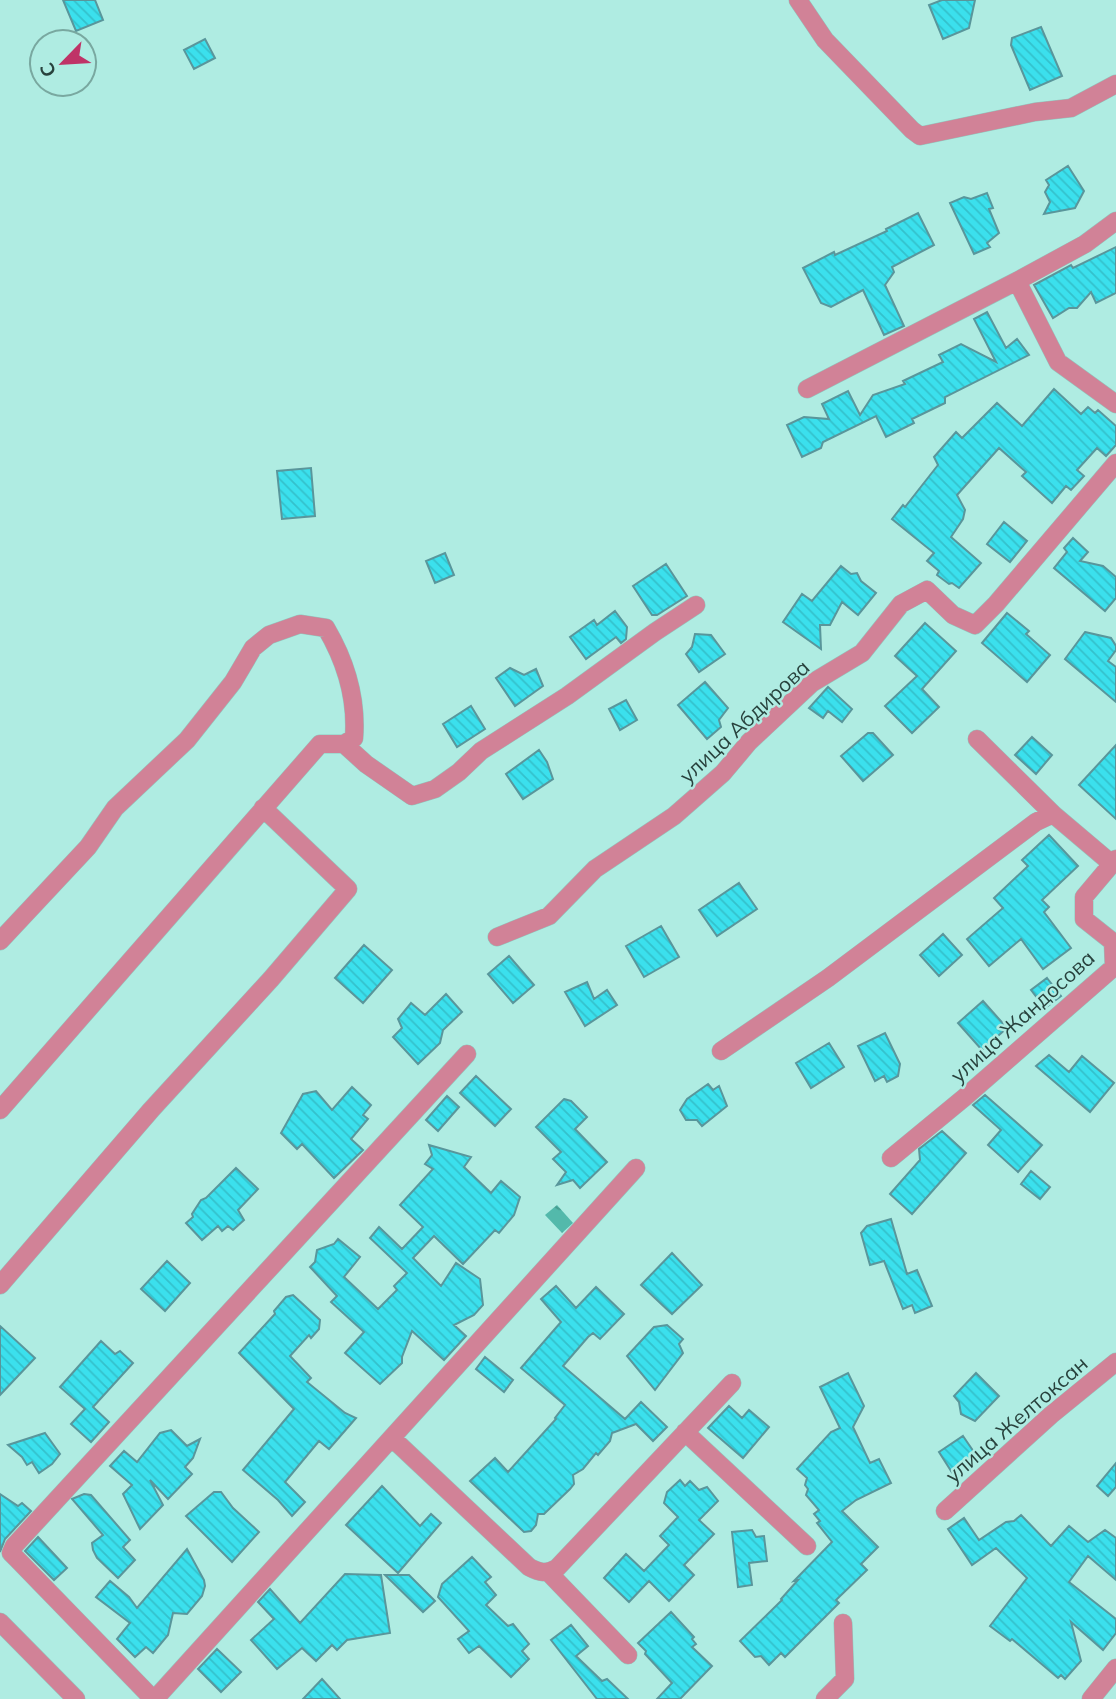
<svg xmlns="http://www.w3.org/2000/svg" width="1116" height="1699" font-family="Mulish,sans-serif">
<defs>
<pattern id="water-ripples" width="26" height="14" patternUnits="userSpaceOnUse" patternTransform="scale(1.75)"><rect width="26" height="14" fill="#53b9ab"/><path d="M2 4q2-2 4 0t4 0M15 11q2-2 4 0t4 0" fill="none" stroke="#45988c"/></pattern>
<pattern id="building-back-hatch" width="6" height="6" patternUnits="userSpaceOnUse" patternTransform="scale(1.75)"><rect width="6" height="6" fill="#3be0ed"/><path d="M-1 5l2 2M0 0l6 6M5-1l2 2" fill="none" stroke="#34c1cc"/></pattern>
</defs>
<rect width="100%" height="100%" fill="#afece2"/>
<path fill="url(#water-ripples)" d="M557,1205L573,1223L562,1233L545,1215Z"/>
<path fill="url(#building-back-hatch)" stroke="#59969b" stroke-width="2" d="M63,0H95L103,20L76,31Z
M942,0H975L969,28L943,39L929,5Z
M1041,27L1062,76L1030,90L1011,45L1012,38Z
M205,39L215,58L194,69L184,50Z
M1068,166L1084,191L1075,208L1044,214L1050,202L1045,192L1049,185L1046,180Z
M987,193L993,208L989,209L999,233L987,243L990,247L974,254L950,203L964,197L971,199Z
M918,213L934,245L892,267L894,272L885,285L904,326L884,335L863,290L831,307L821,303L803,268L834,252L835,255L887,231L886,229Z
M1116,247V293L1096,303L1091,292L1077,308H1069L1053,318L1034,285L1071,265L1073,268Z
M987,312L1006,348L1017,339L1029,355L945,397V403L912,419L914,423L886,437L876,416L823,442L821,448L802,457L787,425L804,417L829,419L822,404L848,391L860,415L873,395L905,384L903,381L943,362L939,355L961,344L996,362L974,319Z
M1054,389L1081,414L1088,407L1095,413L1098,410L1116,426V445L1106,456L1097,448L1077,470L1084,476L1071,490L1066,486L1052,503L1022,476L1026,472L999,448L957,495L965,510L963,519L951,537L981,563L959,588L952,583L949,584L937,575L939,571L927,561L934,553L892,519L903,505L905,507L938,465L934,457L956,432L962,438L997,403L1022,426Z
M311,468L315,516L282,519L277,471Z
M1004,522L1027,541L1010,562L987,544Z
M1073,538L1088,552L1080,561L1103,566L1116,577V598L1105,611L1054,568L1067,552L1064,548Z
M445,553L454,575L435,583L426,561Z
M666,564L687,596L657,615H652L633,586Z
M841,566L851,574L857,573L861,581L876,593L858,615L842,602L830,625H820L821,649L783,622L802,594L812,601Z
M615,611L627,627L626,639L621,643L616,637L586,659L570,637L594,620L597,625Z
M1007,613L1029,631L1026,634L1050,655L1027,682L982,643Z
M925,623L956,651L922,689L939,707L912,733L885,706L917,676L895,656Z
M1085,632L1111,638L1116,646V650L1108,661L1116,667V702L1065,659Z
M695,634L711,635L725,654L699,672L686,654L692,647Z
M510,668L524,675L536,669L543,686L515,706L496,678Z
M705,682L728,708L719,720L721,727L707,739L678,705Z
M828,687L852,709L842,722L828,711L823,718L809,708Z
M626,700L637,720L620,730L609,709Z
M471,706L485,729L457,747L443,724Z
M868,733H873L893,755L863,781L841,756Z
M1032,737L1052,755L1036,774L1015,755Z
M1116,745V819L1079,785Z
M539,750L547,762L553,779L523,799L506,774Z
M1049,835L1078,866L1042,900L1049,907L1044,912L1071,948L1043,969L1021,939L989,966L967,939L1003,908L994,898L1028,866L1022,860Z
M739,883L757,909L717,936L699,910Z
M661,926L679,957L644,977L626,946Z
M943,934L962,955L939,976L920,955Z
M364,945L392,970L363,1003L335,978Z
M509,956L534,985L513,1003L488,974Z
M1047,978L1061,996L1045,1008L1031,990Z
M587,982L594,999L607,990L617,1005L585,1026L565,992Z
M446,994L462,1012L443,1030L440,1043L418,1064L393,1037L402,1028L398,1019L411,1003L425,1015Z
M983,1001L1007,1028L982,1050L958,1023Z
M885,1033L900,1064L898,1076L887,1082L884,1076L875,1081L858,1046Z
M829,1043L844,1067L811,1088L796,1063Z
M1049,1055L1069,1072L1082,1056L1114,1083L1090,1112L1036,1066Z
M476,1076L511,1109L495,1126L460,1093Z
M708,1084L713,1090L719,1086L727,1106L702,1126L697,1120H686L680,1110L687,1099Z
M352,1087L371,1105L363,1115L368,1119L351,1139L363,1150L334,1178L302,1144L297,1149L281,1133L303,1094L316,1091L332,1110Z
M985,1095L1042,1145L1018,1172L988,1145L1001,1130L973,1105Z
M447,1096L459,1107L438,1131L426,1120Z
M564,1099L571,1101L587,1117L575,1129L607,1162L580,1188L573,1180L557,1185L566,1172L553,1159L561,1152L536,1127Z
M942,1131L966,1153L912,1214L890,1194L920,1160L919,1149Z
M429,1145L471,1157L464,1167L491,1193L501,1181L520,1197L514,1215L499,1233L495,1230L463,1264L434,1236L413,1258L441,1286L456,1263L480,1279L483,1305L474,1315L454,1325L466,1336L444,1360L412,1331L402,1357V1363L380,1384L345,1353L364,1332L331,1302L337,1296L310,1267L315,1262L317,1250L334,1244L338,1239L360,1257L344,1277L378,1309L397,1290L394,1286L407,1273L370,1238L379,1227L402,1249L423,1227L400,1205L433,1169L425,1164L432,1155Z
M236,1168L258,1189L238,1210L244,1220L233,1230L228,1226L222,1231L218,1226L202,1240L186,1223L193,1217L192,1214L201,1200L206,1198Z
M1031,1171L1050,1187L1040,1199L1021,1184Z
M891,1219L907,1274L917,1270L932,1306L915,1313L912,1305L903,1309L884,1261L870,1265L861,1233L867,1226Z
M672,1253L702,1285L672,1314L641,1285Z
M167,1261L190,1283L165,1311L141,1289Z
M556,1286L576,1308L596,1287L624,1314L600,1339L593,1333L588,1337L563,1366L625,1419L641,1402L667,1427L653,1441L636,1424L612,1433L610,1441L598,1455L596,1453L583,1469L573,1475L574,1484L570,1489L544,1514H538L536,1525L531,1531L524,1532L470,1481L495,1458L508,1472L556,1419L555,1418L565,1405L521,1368L561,1322L541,1299Z
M293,1295L320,1320L319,1329L311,1338L309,1335L290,1356L311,1378L307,1382L345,1413L356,1418L329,1449L319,1441L285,1482L305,1502L292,1516L278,1500L243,1470L294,1409L239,1353L275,1314L274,1311L286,1297Z
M667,1325L683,1339L679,1344L683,1353L655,1390L627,1356L654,1327Z
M0,1326L35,1358L0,1395Z
M101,1341L115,1354L120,1351L133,1363L93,1407L109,1422L91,1442L71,1424L85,1409L60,1387Z
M485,1357L513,1380L504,1392L476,1369Z
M848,1373L864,1406L853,1427L870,1463L879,1459L891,1483L856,1500L842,1511L878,1547L861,1564L867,1570L836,1600L839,1603L785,1657L781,1653L769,1665L761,1656L755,1657L740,1641L782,1600L781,1599L798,1580L794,1581L832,1542L817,1523L820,1521L814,1514L819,1510L806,1495L808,1489L805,1485L807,1478L797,1469L831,1432L840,1428L820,1387Z
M976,1373L999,1396L975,1421L961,1414L959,1402L954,1396Z
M729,1406L742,1418L749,1410L769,1427L743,1458L708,1428Z
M171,1430L187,1446L200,1439L193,1458L185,1467L192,1474L168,1499L150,1480L163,1505L140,1529L123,1494L132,1485L110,1466L124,1451L137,1462L160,1433Z
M45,1433L60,1454L52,1464L39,1473L32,1462L27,1465L22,1457L8,1445Z
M963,1436L978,1458L953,1474L939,1452Z
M1116,1463V1487L1108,1496L1097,1486Z
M680,1480L685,1486L690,1481L699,1490L707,1487L718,1501L699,1520L714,1534L684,1565L694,1575L669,1601L649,1581L629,1602L604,1578L626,1554L644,1571L669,1545L660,1536L678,1517L664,1503L667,1492Z
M382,1486L420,1526L431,1514L441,1523L398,1573L346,1525Z
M214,1492H221L233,1508L259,1532L232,1562L186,1516Z
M0,1494L18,1506L22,1503L31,1511L5,1539L0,1552Z
M84,1494L91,1495L130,1540L123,1547L135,1560L118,1578L97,1558L93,1550L92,1543L103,1535L72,1499Z
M1021,1515L1051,1546L1069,1526L1088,1542L1105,1530L1116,1538V1580L1088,1556L1069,1582L1116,1619V1633L1103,1650L1071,1622L1081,1661L1065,1679L1061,1675L1058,1678L1012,1639L1010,1641L990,1626L1027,1578L996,1548L972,1565L948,1529L964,1518L979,1540L1006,1522L1014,1521Z
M752,1530L756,1537L764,1536L767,1561L749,1563L752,1585L738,1587L732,1532Z
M38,1537L67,1568L54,1580L25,1551Z
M187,1549L204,1580L205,1586L202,1596L187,1614L173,1613L168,1635L153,1653L146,1647L135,1657L117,1639L130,1623L96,1597L110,1581L129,1597L137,1608Z
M472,1557L491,1577L485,1582L496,1595L486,1605L508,1626L513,1624L529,1644L522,1651L529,1659L511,1677L479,1646L469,1653L458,1639L469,1631L438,1597L442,1584Z
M345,1574L381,1575L390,1633L347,1640L337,1650L332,1645L316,1661L302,1648L277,1669L251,1640L274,1619L258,1602L270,1589L300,1623Z
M385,1575H409L435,1601L423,1612Z
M671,1612L694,1637L692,1639L696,1644L692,1647L712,1666L680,1699H657L672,1683L645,1654L646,1651L638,1643Z
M571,1625L588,1646L576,1656L602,1681L607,1679L628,1699H597L551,1640Z
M217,1649L241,1672L221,1692L198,1669Z
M322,1679L340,1699H303Z"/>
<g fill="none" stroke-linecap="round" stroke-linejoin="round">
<g stroke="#91c7be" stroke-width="19">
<path id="minor" d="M798,0L825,40L912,130L920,136L1035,112L1071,108L1116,84
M1017,281L1058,362L1116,404
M807,389L1017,281L1085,244L1116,221
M977,739L1053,814
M497,937L549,916L595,869L674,816L723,773L749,742L812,683L862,653L901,604L927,590L953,615L975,625L996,604L1116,463
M0,941L88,847L115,808L187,740L233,682L253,648L269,635L300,624L326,628C346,662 357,698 354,738L344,744
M721,1051L828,978L1036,822L1053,814L1112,864
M0,1110L320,744H344L366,764L412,796L435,789L459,772L481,751L567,696L655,632L696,605
M891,1158L965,1097L1114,967L1113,942L1084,919V897L1116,859
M0,1285L151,1110L271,979L348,889L263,808
M685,1432L807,1546
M392,1438L529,1567C540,1573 546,1574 557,1568L732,1383
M945,1511L1051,1415L1116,1362
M549,1573L628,1655
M0,1622L76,1699
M153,1699L16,1558L11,1553L14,1546L467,1054
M155,1699L636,1168
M825,1699L845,1679L843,1623
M1091,1699L1116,1668"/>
</g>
<use href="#minor" stroke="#d18297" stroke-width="18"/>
</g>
<g text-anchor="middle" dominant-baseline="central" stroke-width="5" stroke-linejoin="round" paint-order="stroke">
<g font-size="21" fill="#28423d" stroke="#afece2">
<text transform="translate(744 721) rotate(-43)">улица Абдирова</text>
<text transform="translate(1022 1016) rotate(-42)">улица Жандосова</text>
<text transform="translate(1016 1419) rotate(-41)">улица Желтоксан</text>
</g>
</g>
<g transform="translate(63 63) rotate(245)"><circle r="33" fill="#afece2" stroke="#79a8a0" stroke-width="2"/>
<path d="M0-5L12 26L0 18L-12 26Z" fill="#bf3367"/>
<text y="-10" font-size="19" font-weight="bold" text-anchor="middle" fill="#28423d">С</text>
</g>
</svg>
